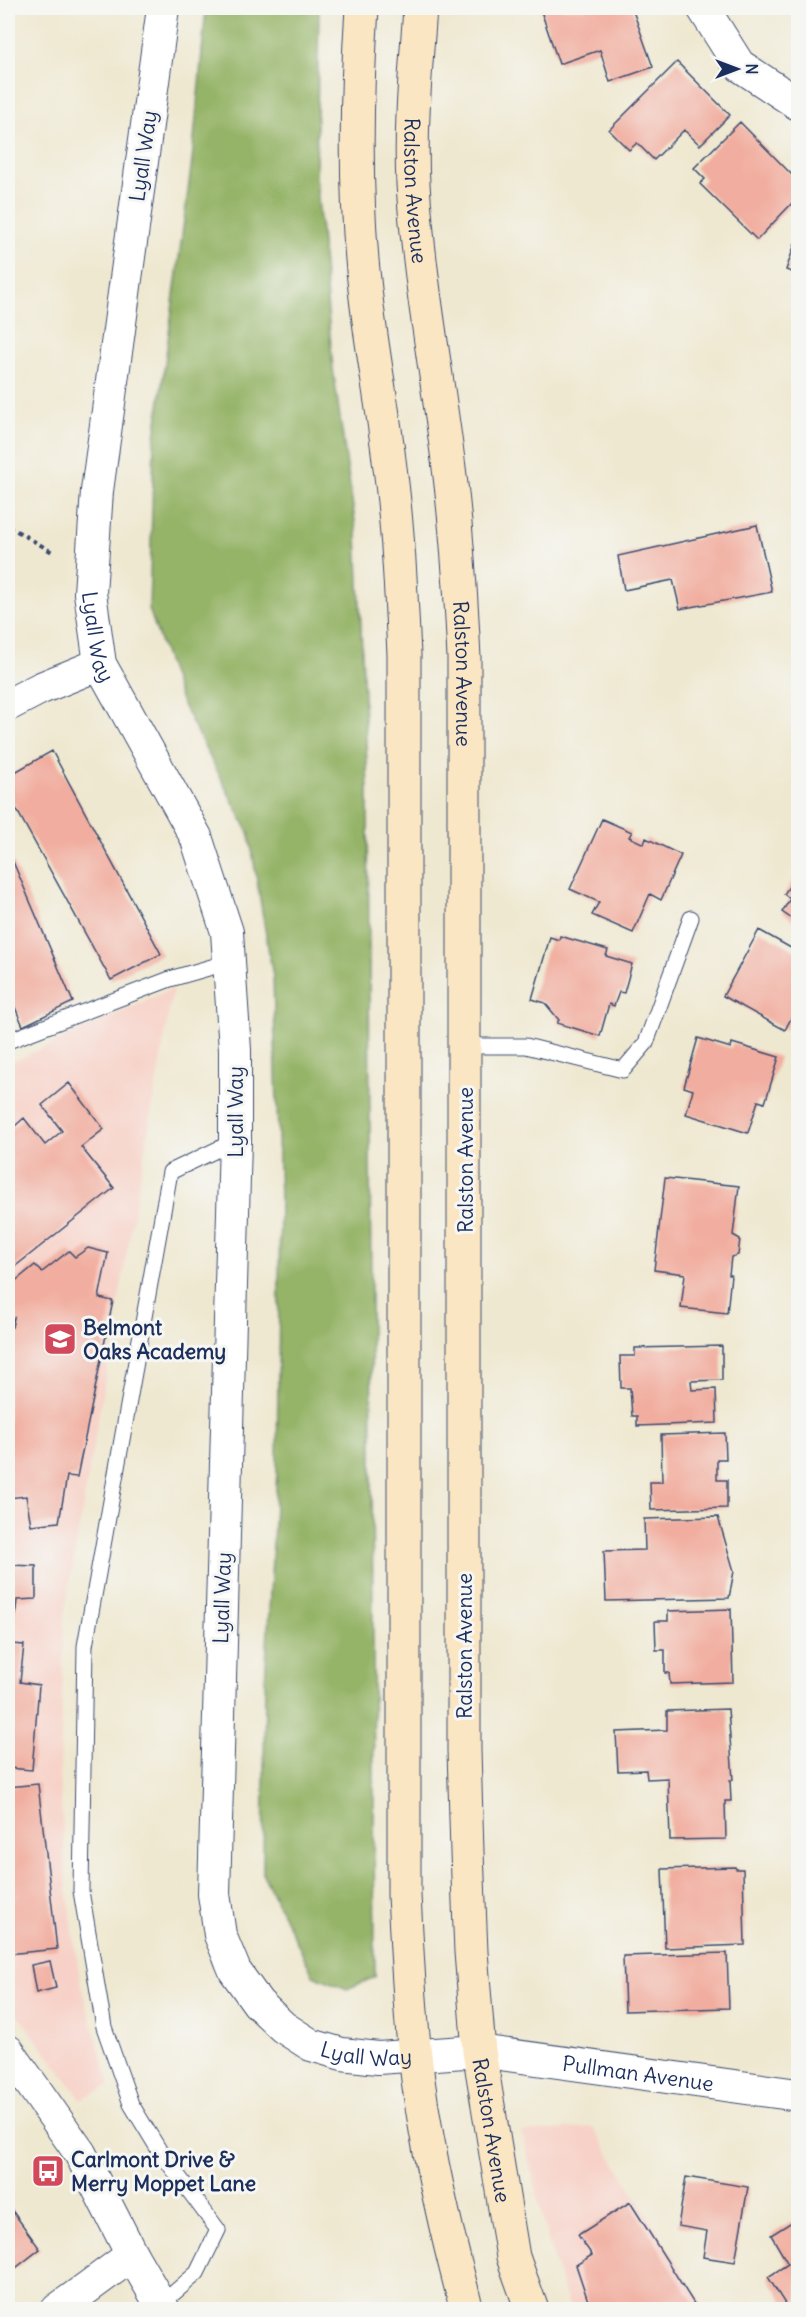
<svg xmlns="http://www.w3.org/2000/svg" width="806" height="2317" font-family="Delius,sans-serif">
<rect width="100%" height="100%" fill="#f6f6f2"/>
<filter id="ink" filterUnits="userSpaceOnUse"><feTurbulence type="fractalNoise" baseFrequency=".0167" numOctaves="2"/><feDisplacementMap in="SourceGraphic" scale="12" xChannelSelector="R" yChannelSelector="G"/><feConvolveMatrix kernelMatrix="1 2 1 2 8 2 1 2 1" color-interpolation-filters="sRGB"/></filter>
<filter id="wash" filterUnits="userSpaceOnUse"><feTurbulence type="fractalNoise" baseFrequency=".008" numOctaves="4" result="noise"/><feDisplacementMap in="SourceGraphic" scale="24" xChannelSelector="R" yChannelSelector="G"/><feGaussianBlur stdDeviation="1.35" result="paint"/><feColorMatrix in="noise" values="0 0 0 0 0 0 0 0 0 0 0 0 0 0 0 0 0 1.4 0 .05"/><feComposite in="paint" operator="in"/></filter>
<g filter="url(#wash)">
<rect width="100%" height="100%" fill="#efe8d0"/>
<path fill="#f7d1c7" d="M173,988L64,1615L60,1786L67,1889L81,1986L110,2085L81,2099L8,2002V1064Z
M593,2127L706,2309H570L552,2256L522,2132Z"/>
<path fill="#95b467" stroke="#587262" stroke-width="1.5" d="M206,8H319L316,176L333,369L357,535L368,790L375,1977L347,1989L313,1975L263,1874L265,1682L277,1471L280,1199L273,977L249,833L181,701L149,609L154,445L192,161Z"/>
<g id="blocks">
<path fill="#f1ad9f" d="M540,8H632L653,67L610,82L600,50L559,64Z
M677,62L730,115L700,145L684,130L654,160L637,143L629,150L609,130Z
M740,122L798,181V192L793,198L795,200L757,240L700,184L705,179L694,168Z
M798,235V274L786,270Z
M757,525L772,592L680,609L673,580L624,590L618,556Z
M52,751L161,954L111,980L8,794V776Z
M602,819L632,832L629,837L644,844L646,838L681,855L661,900L650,894L633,933L592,915L599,902L570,889Z
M8,850L73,1002L23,1026L8,991Z
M798,873V923L782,912L790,899L784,894Z
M759,930L798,952V1005L785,1030L723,996Z
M560,936L608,950L606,956L632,964L624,993L619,992L614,1006L609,1004L600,1036L557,1023L559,1020L545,1003L532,999L550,937L559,940Z
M698,1038L731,1048L732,1043L779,1057L765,1103L758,1101L748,1133L686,1114L693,1090L684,1087Z
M69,1083L104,1129L81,1147L114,1188L8,1272V1132L24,1118L45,1145L62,1131L42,1105Z
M665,1178L739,1186L733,1235L740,1239L738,1255L731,1257L729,1275H731L727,1313L681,1308L685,1274L654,1270Z
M88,1248L108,1253L99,1298L113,1301L77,1477L67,1476L59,1522L31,1525L26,1496L8,1498V1326L12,1327L14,1318L8,1322V1287L35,1265L42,1272L69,1251L75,1257Z
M722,1346V1380L691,1381L692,1390L716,1389L717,1423L637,1426V1416H632L630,1388H621L620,1356H635V1348Z
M725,1433L726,1459H717V1480H727V1508L651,1510L650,1482H662L661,1435Z
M718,1517L734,1571L729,1598L606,1601L604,1551L645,1550L644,1519Z
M8,1565L36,1566V1599L17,1600L12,1644L24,1645L20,1682L39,1685L32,1770L8,1768Z
M731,1609L733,1682L670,1684L669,1673H665V1650H656L655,1621H668V1611Z
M728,1709L733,1780H730L731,1801H725L726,1839L670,1840L668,1778L647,1779L646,1770L618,1771L616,1732L667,1730V1711Z
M38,1784L57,1949L8,1954V1787Z
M735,1867L736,1869H743L745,1945L665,1948L662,1869Z
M727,1953L729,2008L625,2011L623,1956Z
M50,1961L56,1988L36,1993L31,1965Z
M686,2177L748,2187L735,2262L703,2257L707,2231L678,2226Z
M630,2202L698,2310H591L576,2265L592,2255L578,2235Z
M8,2205L40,2249L8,2274Z
M798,2218V2300L787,2307L768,2277L788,2264L771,2235Z"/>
</g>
</g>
<g filter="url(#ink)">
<use href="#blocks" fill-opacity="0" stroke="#3b4b6f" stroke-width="1.5"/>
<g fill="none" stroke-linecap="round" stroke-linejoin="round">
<g stroke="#3b4b6f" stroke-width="17">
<path id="service" d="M8,1041L170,979L229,962
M465,1046H526L623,1070L646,1043L691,918
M161,2304L197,2273L218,2230L159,2150L131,2104L104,2027L81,1891L85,1646L170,1172L235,1141"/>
</g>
<g stroke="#3b4b6f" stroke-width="34">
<g id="minor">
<path id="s1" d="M163,8L97,491L90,593L100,664L196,837L227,932L235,1050V1141L214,1894L220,1935L235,1971L258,2003L283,2027L311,2045L342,2054L378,2058L479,2051L798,2095"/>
<path d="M703,8L739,65L798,104"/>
<path d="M8,705L41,688L100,664"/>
<path d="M8,2051L80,2153L132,2255L164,2310"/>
<path d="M57,2310L132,2255"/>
</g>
</g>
<g stroke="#3b4b6f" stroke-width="35">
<g id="secondary">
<path d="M362,8C356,98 354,189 364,280C370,340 382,400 389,460C398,525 401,590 404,655V1895C407,1948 409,2002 415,2055C424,2139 445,2228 467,2310"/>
<path id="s2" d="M420,8C416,66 410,126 413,184C419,280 437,373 449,468C457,531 461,594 464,658V1750L467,1852L471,1952L479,2051L513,2257L532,2310"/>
</g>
</g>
<path stroke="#3b4b6f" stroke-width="4" stroke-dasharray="4.5 4.5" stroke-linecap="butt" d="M8,528L15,530L54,553"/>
<use href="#service" stroke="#fff" stroke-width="15"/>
<use href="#minor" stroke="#fff" stroke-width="32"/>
<use href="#secondary" stroke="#fbe6c4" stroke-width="33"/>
</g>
</g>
<defs>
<g id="school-square" transform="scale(1.725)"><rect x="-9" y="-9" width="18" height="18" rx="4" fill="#d1495b" stroke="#f6f6f2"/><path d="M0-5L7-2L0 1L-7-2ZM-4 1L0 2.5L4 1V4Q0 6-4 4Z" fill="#fff"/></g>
<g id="bus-square" transform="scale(1.725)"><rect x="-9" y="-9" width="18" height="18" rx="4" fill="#d1495b" stroke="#f6f6f2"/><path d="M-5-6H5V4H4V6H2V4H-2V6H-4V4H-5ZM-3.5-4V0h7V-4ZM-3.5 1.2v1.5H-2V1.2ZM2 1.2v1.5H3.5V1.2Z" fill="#fff"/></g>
</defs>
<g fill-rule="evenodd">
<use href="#school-square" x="60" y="1339"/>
<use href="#bus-square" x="48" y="2171"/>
</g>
<g text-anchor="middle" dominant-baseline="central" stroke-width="6" stroke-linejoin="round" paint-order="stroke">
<g font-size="21" fill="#1b2f5e" stroke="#f6f6f2">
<text transform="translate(143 156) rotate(-82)">Lyall Way</text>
<text stroke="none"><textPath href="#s2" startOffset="183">Ralston Avenue</textPath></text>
<text stroke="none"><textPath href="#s1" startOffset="634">Lyall Way</textPath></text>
<text stroke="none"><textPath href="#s2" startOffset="669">Ralston Avenue</textPath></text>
<text transform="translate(235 1112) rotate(-90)">Lyall Way</text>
<text transform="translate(465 1160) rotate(-90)">Ralston Avenue</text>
<text transform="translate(222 1598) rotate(-88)">Lyall Way</text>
<text transform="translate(464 1646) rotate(-90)">Ralston Avenue</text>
<text stroke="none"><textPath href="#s1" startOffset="2166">Lyall Way</textPath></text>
<text stroke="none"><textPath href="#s1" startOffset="2440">Pullman Avenue</textPath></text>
<text stroke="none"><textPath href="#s2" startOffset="2127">Ralston Avenue</textPath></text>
</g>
<g font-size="21" font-weight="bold" fill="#1b2f5e" stroke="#f6f6f2" text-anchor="start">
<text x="83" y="1327">Belmont<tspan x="83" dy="24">Oaks Academy</tspan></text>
<text x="71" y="2159">Carlmont Drive &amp;<tspan x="71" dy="24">Merry Moppet Lane</tspan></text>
</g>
</g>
<rect width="806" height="2317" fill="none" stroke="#f6f6f2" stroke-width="30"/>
<g transform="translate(737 69) rotate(90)" stroke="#f6f6f2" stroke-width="4.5" paint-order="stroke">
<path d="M0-4.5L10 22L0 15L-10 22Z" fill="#1b2f5e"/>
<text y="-9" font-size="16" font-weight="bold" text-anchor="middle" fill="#1b2f5e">N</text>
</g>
</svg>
